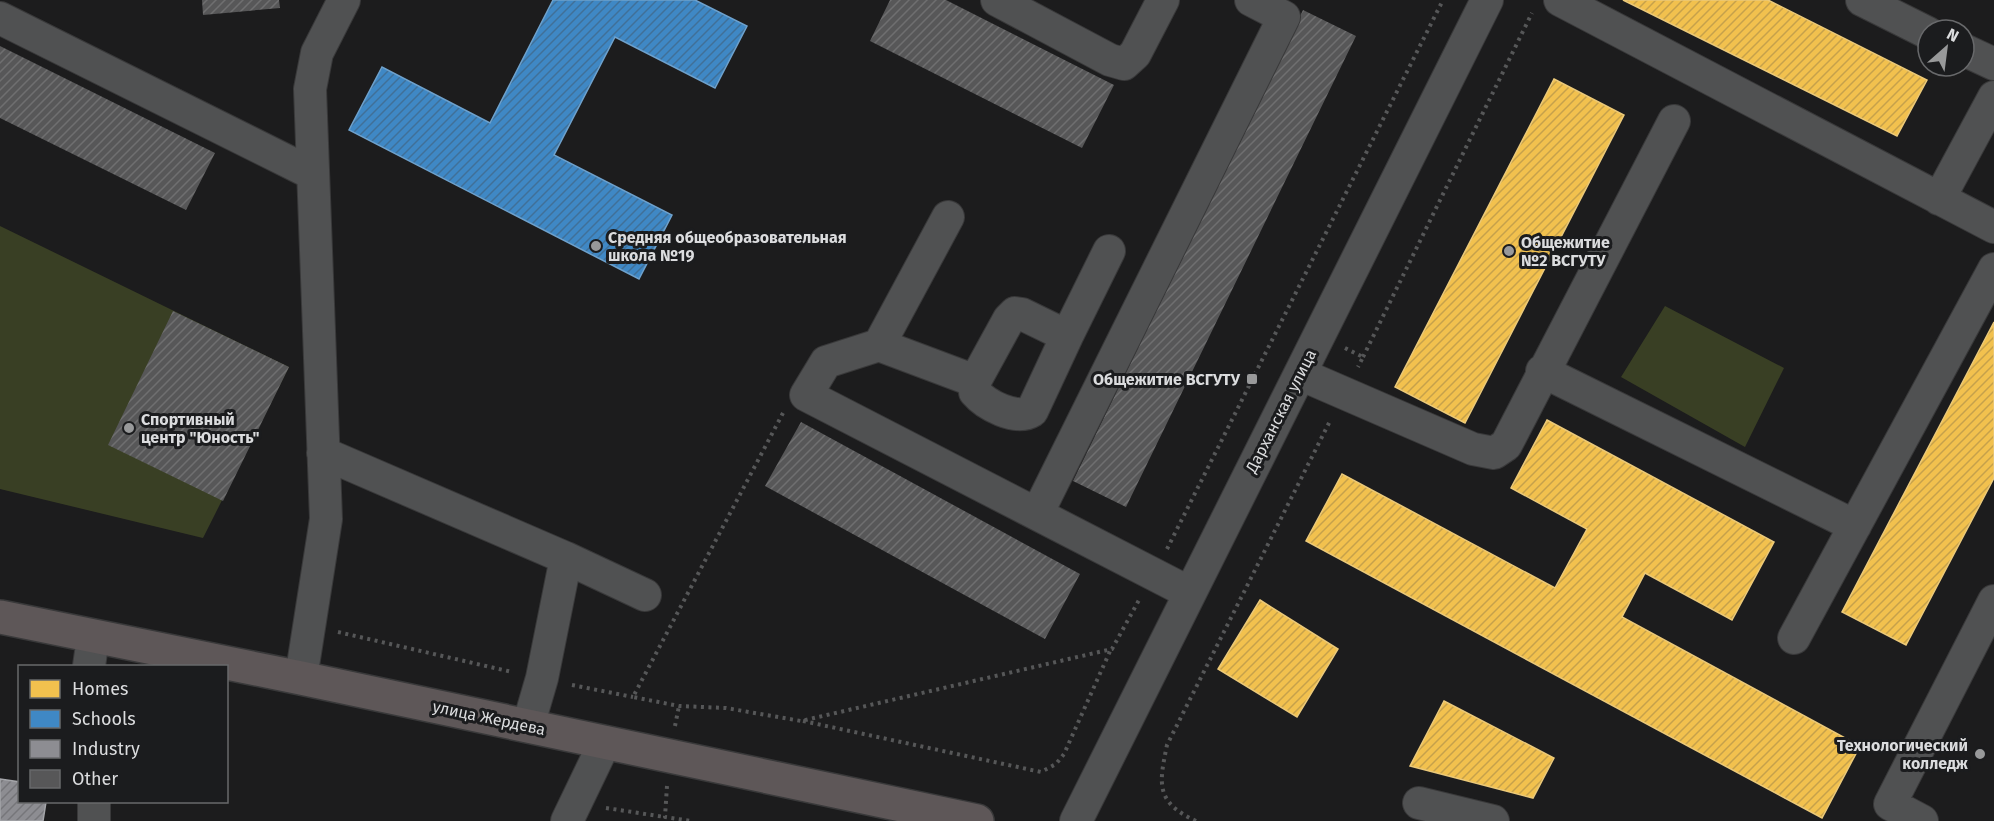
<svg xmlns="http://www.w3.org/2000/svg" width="1994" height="821" font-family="'Fira Sans',sans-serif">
<defs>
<pattern id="homes-hatch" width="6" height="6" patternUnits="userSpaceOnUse" patternTransform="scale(1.5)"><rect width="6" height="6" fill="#f2c14e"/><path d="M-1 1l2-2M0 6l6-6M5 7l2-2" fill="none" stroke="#c6a14b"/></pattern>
<pattern id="schools-hatch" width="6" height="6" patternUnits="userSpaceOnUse" patternTransform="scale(1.5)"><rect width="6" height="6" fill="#3f88c5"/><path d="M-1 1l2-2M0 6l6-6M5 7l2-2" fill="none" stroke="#407098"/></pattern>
<pattern id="industry-hatch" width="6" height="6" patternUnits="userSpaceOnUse" patternTransform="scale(1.5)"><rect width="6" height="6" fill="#8d8d92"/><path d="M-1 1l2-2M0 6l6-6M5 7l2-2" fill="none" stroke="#76767a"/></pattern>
<pattern id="building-hatch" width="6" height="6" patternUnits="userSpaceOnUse" patternTransform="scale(1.5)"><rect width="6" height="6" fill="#575758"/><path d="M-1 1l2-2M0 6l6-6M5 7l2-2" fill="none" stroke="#6f6f70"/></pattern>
</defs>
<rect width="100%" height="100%" fill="#1c1c1d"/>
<path fill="#393f24" d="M0,226L289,367L203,538L0,489Z
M1665,306L1784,368L1745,447L1621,377Z"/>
<path fill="url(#homes-hatch)" stroke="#ebc979" stroke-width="1.5" d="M1623,0H1768L1927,80L1897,136Z
M1554,79L1624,115L1465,423L1395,387Z
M1994,322V478L1906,645L1842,612Z
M1547,420L1774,542L1732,620L1645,573L1622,617L1860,746L1822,818L1306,541L1342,474L1555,588L1587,529L1511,488Z
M1260,600L1338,649L1297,717L1218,669Z
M1444,701L1554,758L1533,798L1410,766Z"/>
<path fill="url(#schools-hatch)" stroke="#6ea1cc" stroke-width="1.5" d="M553,0H695L747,26L715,88L615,37L554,155L672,215L639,279L349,130L382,67L490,123Z"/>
<path fill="url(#industry-hatch)" stroke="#a4a5a9" stroke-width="1.5" d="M0,779L20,782V802H46L43,821H0Z"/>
<path fill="url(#building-hatch)" d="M202,0H279L280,8L203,15Z
M890,0H946L1114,85L1082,148L870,41Z
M1303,10L1356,36L1126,507L1073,481Z
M0,46L215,153L186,210L0,118Z
M173,311L289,367L223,501L108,445Z
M801,422L1080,574L1045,639L765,486Z"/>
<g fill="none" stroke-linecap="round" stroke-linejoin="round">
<g stroke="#39393a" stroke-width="34">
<path id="minor" d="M997,0L1110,60L1124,64L1135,54L1163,0
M1560,0L1994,227
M1862,0L1928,33
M0,18L313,174
M1964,50L1994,64
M1939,199L1994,97
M948,217L879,345L826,362L806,395L1190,593
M1067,336L1109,251
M879,345L975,381L1009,319L1015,313L1022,314L1067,336L1032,411C1016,421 986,405 975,392V381
M1542,371L1855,526
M1300,374L1473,449L1494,453L1506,445L1674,121
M323,453L566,558L542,678L528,726
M1037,514L1284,17L1251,0
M566,558L645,595
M1794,638L1994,269
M89,666L93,638
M301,678L326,519L310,89L317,53L344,0
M1419,803L1493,821
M94,821V802
M567,821L605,742
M1076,821L1487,0
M1922,821L1890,804L1994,601"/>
</g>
<g stroke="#39393a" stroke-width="36">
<path id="major" d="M0,617L301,678L977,821"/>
</g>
<path stroke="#565758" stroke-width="4" stroke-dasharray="3 4.5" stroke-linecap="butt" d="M1345,348L1363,357L1358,367
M1363,357L1532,13
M783,413L633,697L679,706L726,708L801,721L1112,649L1139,600
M1167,549L1443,0
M338,632L512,672
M572,685L633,697
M803,721L1041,772L1056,764L1064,754L1111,649
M675,726L679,706
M667,786L665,817L691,821
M606,808L665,817
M1196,821C1155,802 1159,784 1167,745L1331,419"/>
<use href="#minor" stroke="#505152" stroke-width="32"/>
<use href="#major" stroke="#5e5758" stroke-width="33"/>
</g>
<g fill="#98999a" stroke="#1b1c1e" stroke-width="2">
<circle cx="596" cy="246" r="6"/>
<circle cx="1509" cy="251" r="6"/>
<rect x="1246" y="373" width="12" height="12" rx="3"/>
<circle cx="129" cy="428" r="6"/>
<circle cx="1980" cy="754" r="6"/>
</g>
<g text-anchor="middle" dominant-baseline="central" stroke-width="6" stroke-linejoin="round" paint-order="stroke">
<g font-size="16" font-weight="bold" fill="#dbdcde" stroke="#1b1c1e" text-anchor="start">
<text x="608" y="237">Средняя общеобразовательная<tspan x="608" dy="18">школа №19</tspan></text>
<text x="1521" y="242">Общежитие<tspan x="1521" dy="18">№2 ВСГУТУ</tspan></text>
<text x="1240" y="379" text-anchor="end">Общежитие ВСГУТУ</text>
<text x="141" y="419">Спортивный<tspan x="141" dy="18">центр "Юность"</tspan></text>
<text x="1968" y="745" text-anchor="end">Технологический<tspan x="1968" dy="18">колледж</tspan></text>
</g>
<g font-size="16" fill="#dbdcde" stroke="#1b1c1e">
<text transform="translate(1281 411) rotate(-63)">Дарханская улица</text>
<text transform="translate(489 718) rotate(12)">улица Жердева</text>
</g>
</g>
<rect x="18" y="665" width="210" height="138" fill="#1b1c1e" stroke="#68696b" stroke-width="1.5"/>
<rect x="30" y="680" width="30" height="18" fill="#f2c14e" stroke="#68696b" stroke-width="1.5"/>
<text x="72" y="695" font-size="18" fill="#dbdcde">Homes</text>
<rect x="30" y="710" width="30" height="18" fill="#3f88c5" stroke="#68696b" stroke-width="1.5"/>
<text x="72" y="725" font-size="18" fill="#dbdcde">Schools</text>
<rect x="30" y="740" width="30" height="18" fill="#8d8d92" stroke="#68696b" stroke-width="1.5"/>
<text x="72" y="755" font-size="18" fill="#dbdcde">Industry</text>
<rect x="30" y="770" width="30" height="18" fill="#575758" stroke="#68696b" stroke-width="1.5"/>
<text x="72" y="785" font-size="18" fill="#dbdcde">Other</text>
<g transform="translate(1946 48) rotate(28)"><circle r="28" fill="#1b1c1e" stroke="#68696b" stroke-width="1.5"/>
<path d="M0-4.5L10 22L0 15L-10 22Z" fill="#98999a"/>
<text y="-9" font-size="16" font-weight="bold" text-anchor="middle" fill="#dbdcde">N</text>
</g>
</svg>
